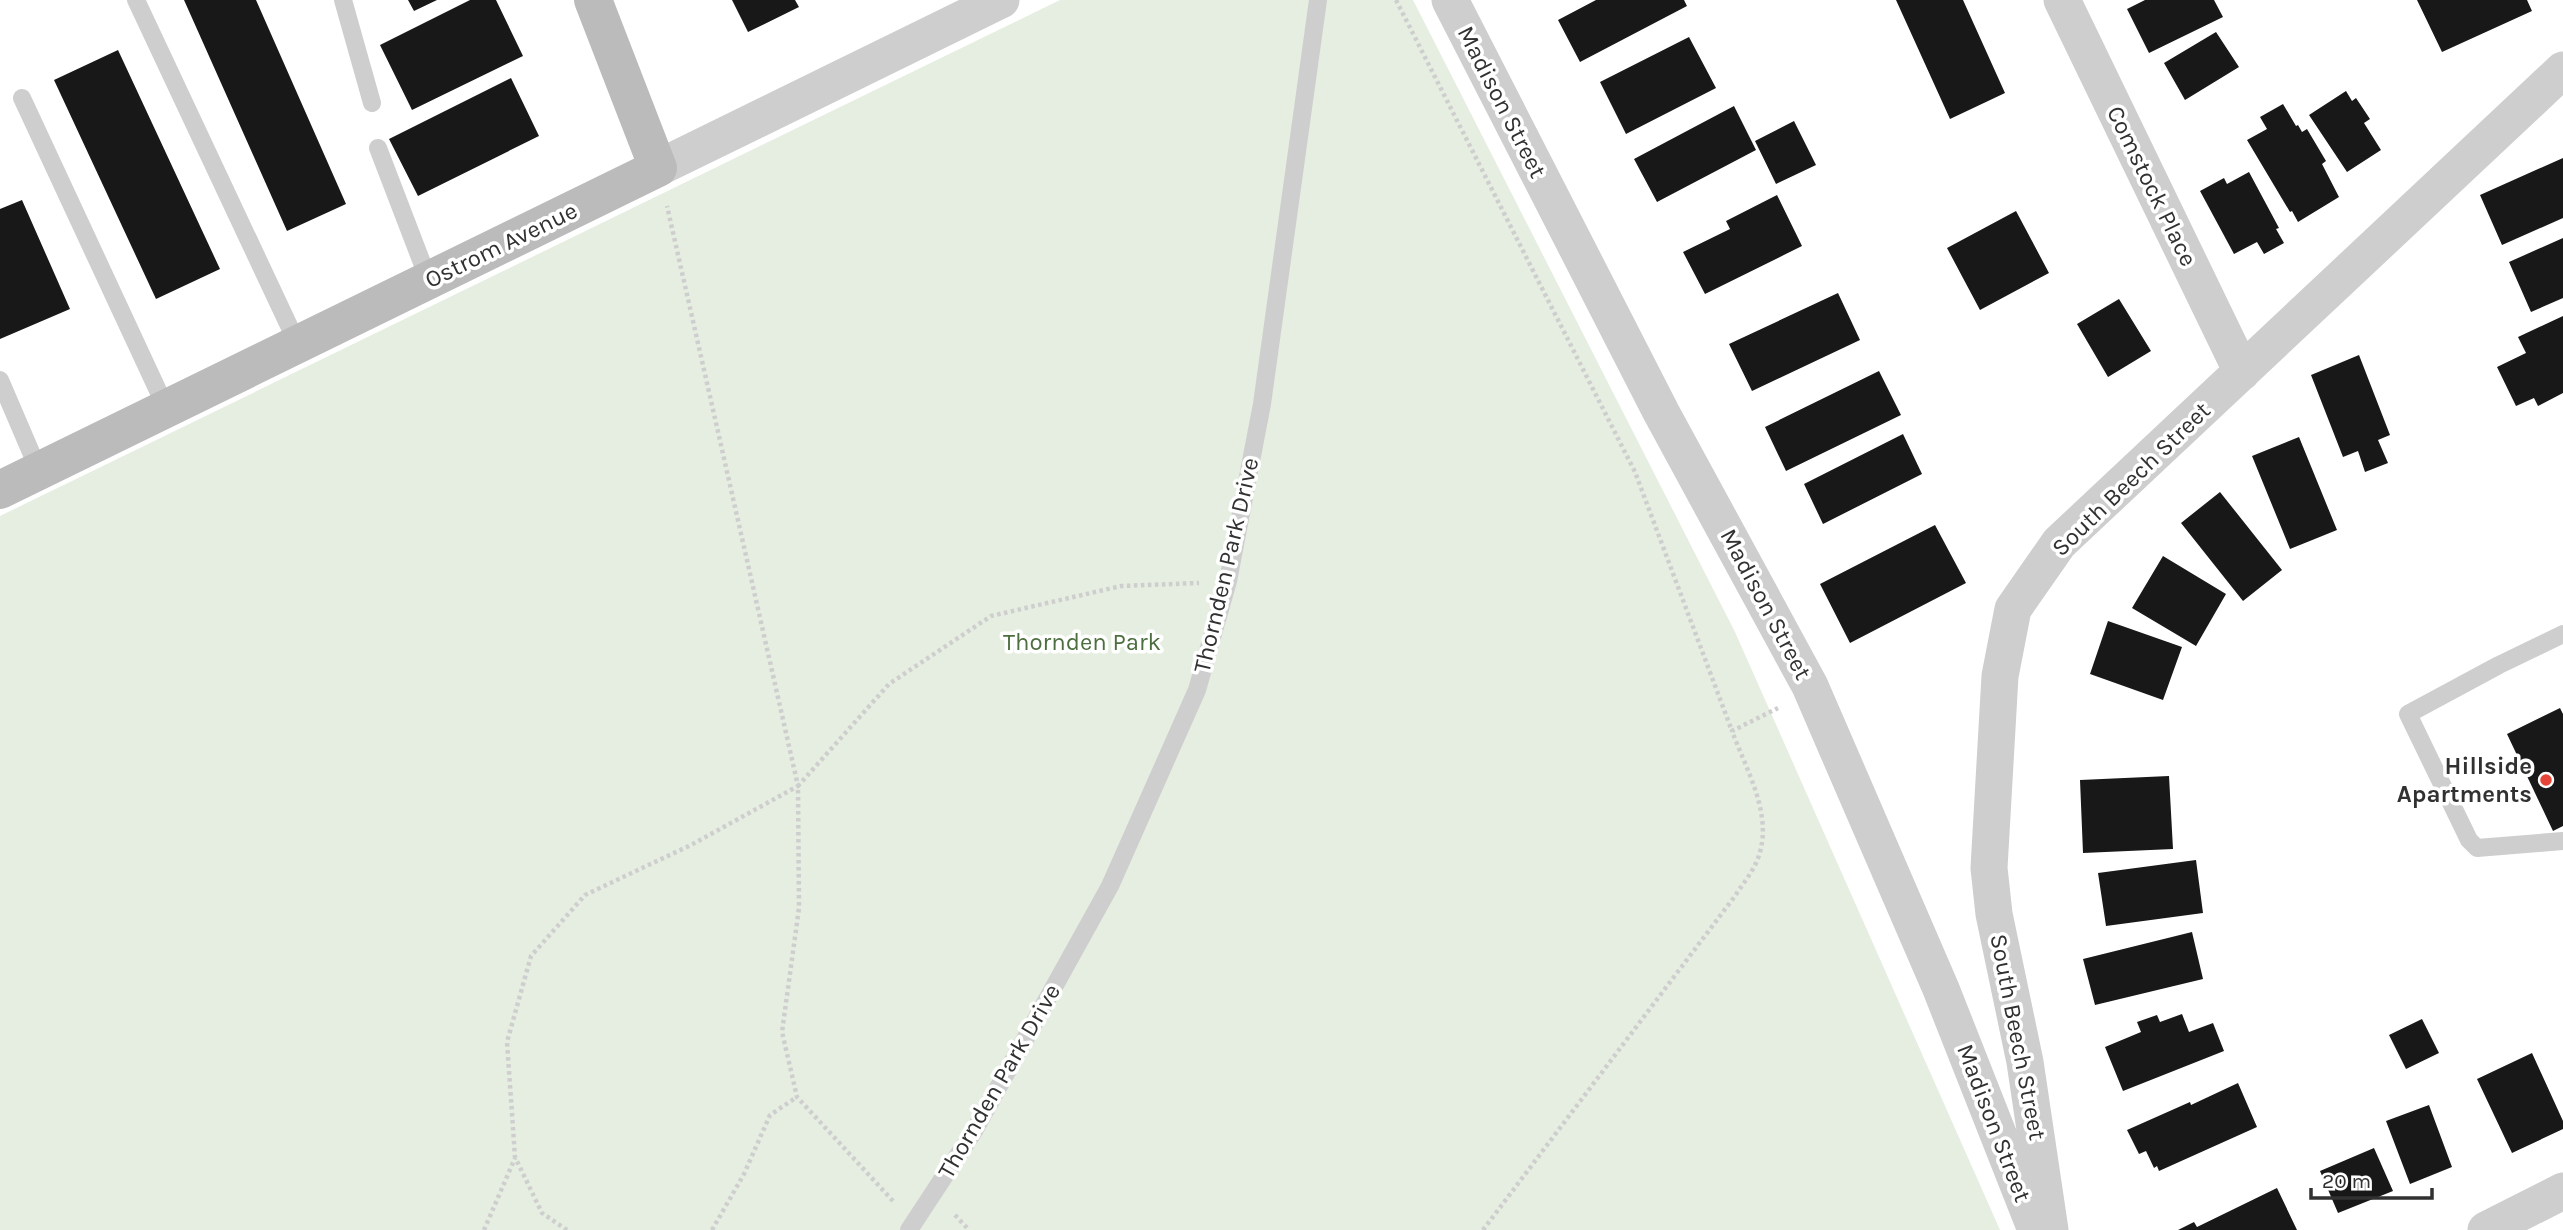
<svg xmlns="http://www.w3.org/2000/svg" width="2563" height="1230" font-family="Karla,sans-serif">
<rect width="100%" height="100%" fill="#fff"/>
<path fill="#e5eee0" d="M1060,0H1413L1735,632L2000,1230H0V516Z"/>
<path fill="#181818" d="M184,0H256L346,204L287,231Z
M408,0H437L414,11Z
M470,0H496L523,56L412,110L380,45Z
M732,0H795L799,7L748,32Z
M1596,0H1684L1687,6L1580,62L1558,20Z
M1896,0H1963L2005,93L1950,119Z
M2145,0H2214L2223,17L2149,53L2127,9Z
M2417,0H2527L2532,11L2442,52Z
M2216,32L2239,67L2185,100L2164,63Z
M1689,37L1716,88L1626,134L1600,82Z
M118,50L220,269L156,299L54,80Z
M511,78L539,136L418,196L389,139Z
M2346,91L2352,101L2356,98L2370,119L2364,123L2381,150L2347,172L2309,115Z
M2283,104L2296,126L2298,125L2302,132L2307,129L2326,161L2322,164L2339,197L2298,222L2292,211L2290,212L2247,140L2267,129L2260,117Z
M1734,106L1756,150L1657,202L1634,159Z
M1794,121L1816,165L1776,184L1755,141Z
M2563,158V218L2502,245L2480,195Z
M2249,172L2279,228L2276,229L2284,243L2264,254L2257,242L2234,254L2200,191L2224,178L2227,184Z
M1777,195L1802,246L1705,294L1683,252L1730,229L1726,221Z
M22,200L70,309L0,339V209Z
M2016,211L2049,273L1980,310L1947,248Z
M2563,238V298L2531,312L2509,262Z
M1838,293L1860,340L1752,391L1729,344Z
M2119,299L2151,351L2108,377L2077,324Z
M2563,316V393L2538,406L2534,398L2516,406L2497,367L2526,353L2518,337Z
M2359,355L2390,435L2378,440L2388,463L2365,472L2358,451L2343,457L2311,375Z
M1879,371L1901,415L1786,471L1765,427Z
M1903,434L1922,474L1823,524L1804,484Z
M2299,437L2337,530L2290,549L2252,456Z
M2220,492L2282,570L2243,601L2181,523Z
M1935,525L1966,583L1850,643L1820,584Z
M2163,556L2226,594L2196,646L2132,608Z
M2108,621L2182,647L2163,700L2090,674Z
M2560,708L2563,714V826L2553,831L2507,734Z
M2169,776L2173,849L2083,853L2080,780Z
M2196,860L2203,913L2106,926L2098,873Z
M2192,932L2203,979L2095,1005L2083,959Z
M2182,1014L2189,1032L2213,1023L2224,1051L2123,1091L2105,1047L2141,1032L2137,1022L2157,1015L2160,1022Z
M2422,1019L2439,1053L2406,1069L2389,1035Z
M2532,1053L2563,1121V1129L2512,1153L2477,1079Z
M2238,1083L2257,1127L2159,1171L2157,1166L2154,1168L2146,1151L2139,1154L2127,1130L2190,1102L2191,1105Z
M2429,1105L2452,1167L2410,1184L2386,1121Z
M2374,1148L2393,1191L2338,1213L2320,1171Z
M2277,1188L2297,1230H2178L2194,1222L2197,1227Z"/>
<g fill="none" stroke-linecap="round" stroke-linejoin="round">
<path stroke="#cecece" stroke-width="4.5" stroke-dasharray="3.5 3.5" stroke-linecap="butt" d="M1396,0L1635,472L1732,731
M893,1201L797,1097L782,1032L799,908L798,786L889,684L991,616L1121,586L1199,583
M955,1215L969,1230
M484,1230L515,1158
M567,1230L542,1213L515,1157L507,1042L531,956L585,895L691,845L798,786L667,206
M712,1230L744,1174L770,1115L797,1097
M1483,1230L1735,896C1742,885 1751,874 1756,863C1776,819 1747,772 1732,731L1778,708"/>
<path stroke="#cecece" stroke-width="18" d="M136,0L298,345
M343,0L372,103
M22,98L167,410
M378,148L429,281
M0,380L39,471
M2563,634L2499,665L2408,714L2469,840L2477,848L2563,841
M909,1230L974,1131L1110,886L1197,690L1228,581L1262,404L1318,0"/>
<path stroke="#cecece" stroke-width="37" d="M1450,0L1661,412L1810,686L1941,989L2036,1230
M2062,0L2242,372
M658,168L1001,0
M2050,1230L2025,1062L1994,914L1989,868L2000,676L2013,609L2059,543L2563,70
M2486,1230L2563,1191"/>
<path stroke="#bbb" stroke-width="38" d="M0,490L658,168L593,0"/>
</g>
<circle fill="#e44538" stroke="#fff" stroke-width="2.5" cx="2546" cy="780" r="7"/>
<g text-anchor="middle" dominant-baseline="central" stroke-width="7" stroke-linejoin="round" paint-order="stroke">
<g font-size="24" fill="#313131" stroke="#fff">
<text transform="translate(1502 102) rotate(63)">Madison Street</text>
<text transform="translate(2152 186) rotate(64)">Comstock Place</text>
<text transform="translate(501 245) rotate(-26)">Ostrom Avenue</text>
<text transform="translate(2131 479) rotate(-44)">South Beech Street</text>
<text transform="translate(1226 565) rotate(-77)">Thornden Park Drive</text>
<text transform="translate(1766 604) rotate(62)">Madison Street</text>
<text transform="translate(2018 1037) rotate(79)">South Beech Street</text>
<text transform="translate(999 1081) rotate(-60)">Thornden Park Drive</text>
<text transform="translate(1994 1123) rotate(69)">Madison Street</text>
</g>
<g font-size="24" fill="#4d6e3e" stroke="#fff">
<text x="1082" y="642">Thornden Park</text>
</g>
<g font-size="24" font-weight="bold" fill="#313131" stroke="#fff" text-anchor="end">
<text x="2532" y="766">Hillside<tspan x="2532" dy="28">Apartments</tspan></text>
</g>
</g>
<path d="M2311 1188v10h121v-10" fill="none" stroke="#313131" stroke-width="3.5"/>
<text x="2322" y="1188" font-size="21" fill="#313131" stroke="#ffffff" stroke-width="5" paint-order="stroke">20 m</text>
</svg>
